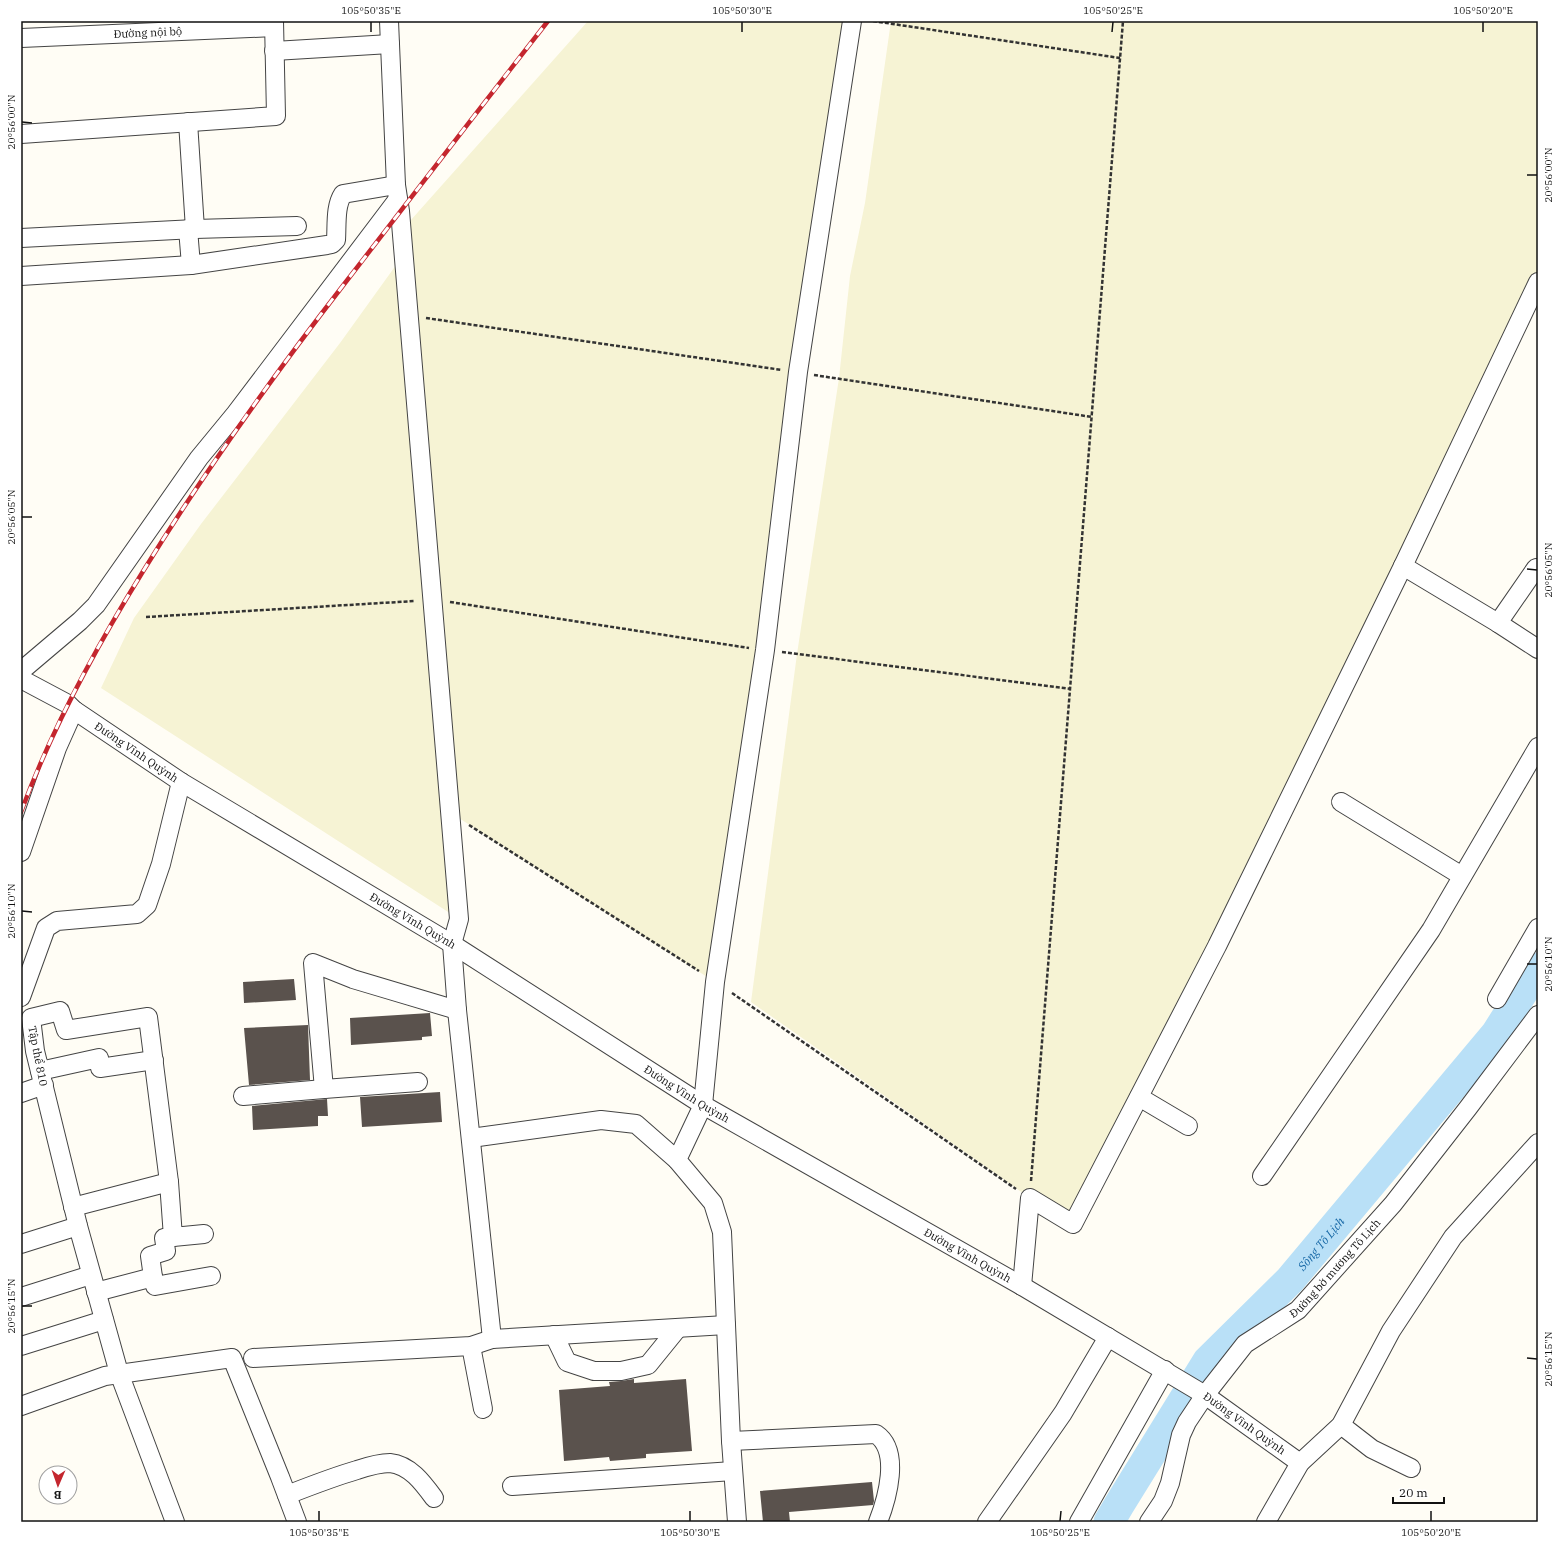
<svg xmlns="http://www.w3.org/2000/svg" width="1559" height="1543" font-family="'IBM Plex Serif',serif">
<rect width="100%" height="100%" fill="#fffdf5"/>
<path fill="#f6f3d4" d="M588,21H852L715,982L451,813L459,919L101,688L134,618L201,524L340,343L404,254L402,230Z
M891,21H1538V278L1073,1224L1030,1198L751,1002L797,654L839,378L850,276L865,203Z"/>
<g fill="none" stroke-linecap="round" stroke-linejoin="round">
<path stroke="#b9e0f7" stroke-width="31" id="s1" d="M1109,1522L1119,1505L1208,1361L1290,1280L1496,1034L1538,968"/>
</g>
<path fill="#5a524d" d="M294,979L296,1000L244,1003L243,982Z
M430,1013L432,1036L422,1037V1040L351,1045L350,1018Z
M308,1025L310,1080L249,1085L244,1028Z
M440,1092L442,1122L362,1127L360,1097Z
M327,1099L328,1116H318V1126L253,1130L252,1106Z
M634,1379V1383L686,1379L692,1451L646,1454V1458L610,1461L609,1457L564,1461L559,1390L610,1386L609,1382L621,1381Z
M872,1482L874,1501L873,1505L789,1512L790,1522H763L760,1491Z"/>
<g fill="none" stroke-linecap="round" stroke-linejoin="round">
<g stroke="#444" stroke-width="20">
<g id="minor">
<path d="M389,21L396,185L400,211L459,919L452,944L457,1010L492,1339"/>
<path id="s2" d="M21,38L274,27"/>
<path d="M274,51L390,44"/>
<path d="M188,122L195,229"/>
<path d="M21,134L276,116L274,21"/>
<path d="M188,229L191,265"/>
<path d="M21,238L195,229L297,226"/>
<path d="M21,276L191,265L327,245L332,244L336,240C337,225 335,206 343,194L396,185"/>
<path d="M1403,566L1498,623L1538,649"/>
<path d="M1498,623L1536,568"/>
<path d="M21,671L80,621L96,605L199,458L236,413L398,199"/>
<path id="s3" d="M21,679L68,704L74,710L181,782L452,944L703,1105L1022,1286L1205,1395L1300,1463"/>
<path d="M1341,802L1462,876"/>
<path d="M21,852L57,748L74,710"/>
<path d="M21,997L46,928L57,921L137,914L147,905L161,864L181,782"/>
<path d="M1497,999L1538,928"/>
<path d="M40,1071L99,1058L100,1068L154,1060"/>
<path d="M418,1082L324,1089L313,963L353,979L457,1010"/>
<path d="M21,1093L44,1085"/>
<path d="M243,1096L324,1089"/>
<path d="M1139,1097L1188,1126"/>
<path d="M471,1138L601,1120L636,1124L677,1160"/>
<path d="M1262,1176L1431,930L1538,747"/>
<path d="M73,1207L169,1182"/>
<path d="M21,1244L78,1226"/>
<path d="M153,1277L150,1256L166,1251L164,1238L173,1237"/>
<path d="M1022,1286L1030,1198L1073,1224L1217,946L1403,566L1538,282"/>
<path d="M96,1292L153,1277L155,1286L211,1276"/>
<path d="M21,1297L91,1275"/>
<path d="M554,1335L567,1362L594,1371H621L648,1365L678,1328"/>
<path d="M21,1346L104,1320"/>
<path d="M471,1346L483,1409"/>
<path d="M253,1358L471,1346L492,1339L726,1325"/>
<path d="M21,1406L105,1376L232,1358L280,1477L297,1522"/>
<path d="M1341,1425L1372,1449L1411,1468"/>
<path d="M731,1441L876,1434C901,1451 887,1499 878,1522"/>
<path d="M512,1486L733,1471"/>
<path d="M287,1495C310,1486 333,1477 357,1470C366,1467 379,1463 390,1463C410,1465 423,1483 434,1498"/>
<path d="M175,1522L119,1373L78,1226L35,1051L31,1018L60,1011L66,1030L148,1017L169,1182L173,1237L204,1234"/>
<path d="M737,1522L731,1441L722,1232L713,1203L677,1160L703,1105L715,982L765,650L798,372L852,21"/>
<path d="M987,1522L1063,1413L1108,1337"/>
<path d="M1079,1522L1165,1370"/>
<path id="s4" d="M1149,1522L1163,1501L1170,1483L1181,1435L1187,1422L1205,1395L1245,1344L1298,1310L1393,1204L1468,1108L1538,1015"/>
<path d="M1266,1522L1300,1463L1341,1425L1391,1331L1453,1237L1538,1143"/>
</g>
</g>
<path stroke="#333" stroke-width="2.5" stroke-dasharray="4 2" stroke-linecap="butt" d="M873,21L1120,58
M426,318L782,370
M814,375L1092,417
M450,602L749,648
M146,617L415,601
M782,652L1071,689
M469,825L699,971
M732,993L1016,1189
M1031,1181L1123,21"/>
<use href="#minor" stroke="#fff" stroke-width="18"/>
<g stroke="#c4262e" stroke-width="4.5">
<path id="rail" d="M21,812C52,728 95,649 142,573C204,472 273,376 345,283C413,195 480,108 548,21"/>
</g>
<use href="#rail" stroke="#fff" stroke-width="3" stroke-dasharray="9" stroke-linecap="butt"/>
</g>
<path fill="none" stroke="#111" stroke-width="1.5" d="M371,32V22M742,32V22M1112,32L1113,22M1483,32V22M22,122L32,123M1527,175H1537M22,517H32M1527,569L1537,570M22,911L32,912M1527,964H1537M22,1306H32M1527,1358L1537,1359M319,1521V1511M690,1521V1511M1060,1521L1061,1511M1431,1521V1511"/>
<g text-anchor="middle" dominant-baseline="central" stroke-width="4" stroke-linejoin="round" paint-order="stroke">
<g font-size="11" fill="#111" stroke="#fff">
<text stroke="none"><textPath href="#s2" startOffset="127">Đường nội bộ</textPath></text>
<text stroke="none"><textPath href="#s3" startOffset="137">Đường Vĩnh Quỳnh</textPath></text>
<text stroke="none"><textPath href="#s3" startOffset="461">Đường Vĩnh Quỳnh</textPath></text>
<text transform="translate(38 1056) rotate(79)">Tập thể 810</text>
<text stroke="none"><textPath href="#s3" startOffset="785">Đường Vĩnh Quỳnh</textPath></text>
<text stroke="none"><textPath href="#s3" startOffset="1109">Đường Vĩnh Quỳnh</textPath></text>
<text stroke="none"><textPath href="#s4" startOffset="324">Đường bờ mương Tô Lịch</textPath></text>
<text stroke="none"><textPath href="#s3" startOffset="1433">Đường Vĩnh Quỳnh</textPath></text>
</g>
<g font-size="12" font-style="italic" fill="#1768a6" stroke="#fff">
<text stroke="none"><textPath href="#s1" startOffset="352">Sông Tô Lịch</textPath></text>
</g>
</g>
<rect width="1559" height="1543" fill="none" stroke="#ffffff" stroke-width="44"/>
<g transform="translate(58 1485) rotate(182)"><circle r="19" fill="#ffffff" stroke="#a0a0a0"/>
<path d="M0-3L7 15L0 10L-7 15Z" fill="#c4262e"/>
<text y="-6" font-size="11" font-weight="bold" text-anchor="middle" fill="#111111">B</text>
</g>
<path d="M1393 1497v6h51v-6" fill="none" stroke="#111111" stroke-width="2"/>
<text x="1399" y="1497" font-size="12" fill="#111111" stroke="#ffffff" stroke-width="3" paint-order="stroke">20 m</text>
<rect x="22" y="22" width="1515" height="1499" fill="none" stroke="#111" stroke-width="1.5"/>
<g font-size="10" text-anchor="middle" fill="#111">
<text x="371" y="14">105°50'35"E</text>
<text x="742" y="14">105°50'30"E</text>
<text x="1113" y="14">105°50'25"E</text>
<text x="1483" y="14">105°50'20"E</text>
<text transform="translate(11 122) rotate(-90)" y="4">20°56'00"N</text>
<text transform="translate(1548 175) rotate(-90)" y="4">20°56'00"N</text>
<text transform="translate(11 517) rotate(-90)" y="4">20°56'05"N</text>
<text transform="translate(1548 570) rotate(-90)" y="4">20°56'05"N</text>
<text transform="translate(11 911) rotate(-90)" y="4">20°56'10"N</text>
<text transform="translate(1548 964) rotate(-90)" y="4">20°56'10"N</text>
<text transform="translate(11 1306) rotate(-90)" y="4">20°56'15"N</text>
<text transform="translate(1548 1359) rotate(-90)" y="4">20°56'15"N</text>
<text x="319" y="1536">105°50'35"E</text>
<text x="690" y="1536">105°50'30"E</text>
<text x="1060" y="1536">105°50'25"E</text>
<text x="1431" y="1536">105°50'20"E</text>
</g>
</svg>
